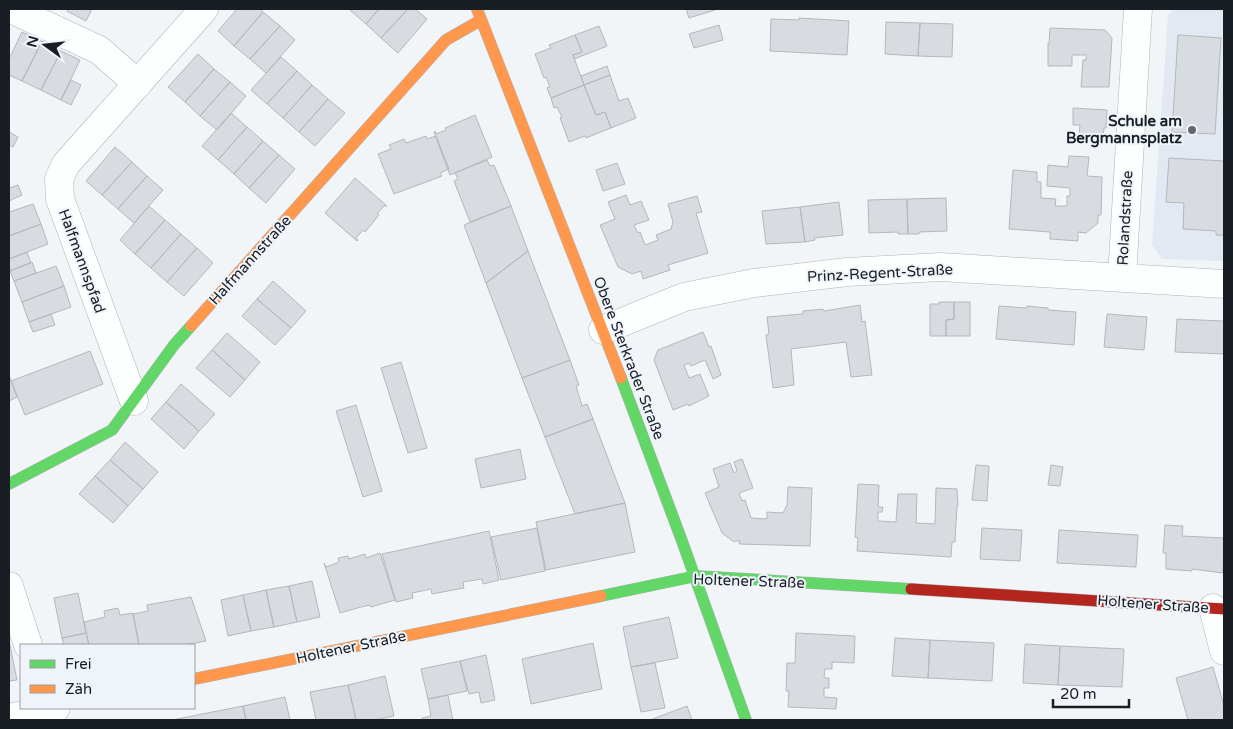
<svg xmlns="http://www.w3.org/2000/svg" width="1233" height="729" font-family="'Varela Round',sans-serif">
<rect width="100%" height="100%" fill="#f2f5f8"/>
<path fill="#e2e9f2" d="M1174,9H1224V261L1162,259L1152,245L1168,15Z"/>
<path fill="#d8dbe0" stroke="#b4b7bc" d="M68,9H92L86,21L67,11Z
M237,9H260L263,12L234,46L218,31Z
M351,9H379L366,24L350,10Z
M379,9H408L381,38L366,24Z
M408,9H415L427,19L398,53L381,38Z
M686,9H715V10L689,18Z
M263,12L280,26L250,59L234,46Z
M799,18L849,21L847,55L770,51L771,19L799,20Z
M886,22L920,23L918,56L885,54Z
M920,23L953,24L952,57L918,56Z
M719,25L723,40L694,48L689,34Z
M280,26L295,40L266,73L250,59Z
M599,26L607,46L574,59L573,55L582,52L575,35Z
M1050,28L1105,30L1112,38L1109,87H1081L1083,60H1086V55H1072V66H1048V43L1049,44Z
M22,32L42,41L22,81L9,75V59Z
M575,35L582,52L573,55L584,85L551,98L547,88L550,87L546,77L544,78L535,54L551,48L549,45Z
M1178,35L1221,38L1215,134L1172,132Z
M42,41L61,51L41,90L22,81Z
M61,51L80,60L61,100L41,90Z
M198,54L214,69L185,102L168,87Z
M281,57L297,71L267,104L251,90Z
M607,66L610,75L584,85L581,76Z
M214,69L230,82L200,116L185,102Z
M297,71L312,85L283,118L267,104Z
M610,75L619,101L628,98L636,118L611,128L605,112L596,115L584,85Z
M71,80L81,85L71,105L61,100Z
M230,82L246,96L217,130L200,116Z
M312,85L328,99L299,132L283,118Z
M584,85L596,115L605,112L611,128L586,138L585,136L569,142L560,118L562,117L557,107L554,108L551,98Z
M328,99L345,113L315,146L299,132Z
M1073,108L1107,110L1106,128H1104L1103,137L1079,135L1080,125H1073Z
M231,113L247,127L218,160L202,146Z
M475,115L492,157L450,175L434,132L435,131L436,134L446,130L445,128Z
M247,127L263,141L234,174L218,160Z
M9,132L18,137L13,147L9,145Z
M426,136L427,139L436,136L449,169L440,173L442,176L394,194L378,154L391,149L389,145L404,139L406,143Z
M263,141L279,155L249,188L234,174Z
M115,147L132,162L102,195L86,181Z
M279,155L295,169L266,203L249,188Z
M1069,156L1089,157L1087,176L1102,177L1101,215H1098V223L1086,233L1078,232V241L1050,239V232L1009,229L1013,170L1037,172V182H1041V198L1056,199L1055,206H1067V196H1070V188L1047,186L1048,165L1068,167Z
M1169,158L1224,161V235H1216V231L1183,229L1184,203L1166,202Z
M487,160L490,166L494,165L511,206L470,222L454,181L458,179L455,173Z
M132,162L147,176L118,209L102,195Z
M617,163L625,184L603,191L596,170Z
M147,176L163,190L134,223L118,209Z
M355,178L387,206H384L377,214L379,215L365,232L363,230L356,238L358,240L357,241L325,213Z
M18,185L22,195L9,201V188Z
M626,195L630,205L641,201L649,220L634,225L638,233L640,232L645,245L658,240L656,235L671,229L673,222L668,204L697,196L702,212L696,213L708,253L668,265L670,270L643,279L641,271L632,274L618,267L600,225L615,219L608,202Z
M946,198L947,231L919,232V234H908L907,199Z
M907,199L908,234H898V232L869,233L868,200Z
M839,202L843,235L814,238L815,240L805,242L800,207Z
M33,204L41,224L9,236V212Z
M149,206L165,220L135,254L120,240Z
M511,206L528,251L486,283L464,225Z
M800,207L805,242L766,244L762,211Z
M165,220L181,234L151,268L135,254Z
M41,224L48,244L9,259V236Z
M181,234L197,248L167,282L151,268Z
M197,248L213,263L184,296L167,282Z
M528,251L570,360L522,378L486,283Z
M27,252L31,263L10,271L9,259Z
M32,262L36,273L14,281L10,271Z
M56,266L64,286L22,302L14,281Z
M273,281L306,311L291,328L257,299Z
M64,286L71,307L29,322L22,302Z
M257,299L291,328L275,345L242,316Z
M939,302H954V319L946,320V336H930V304H939Z
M954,302H970V336H946V320L954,319Z
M860,305L862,322L865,321L872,375L851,377L846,342L791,349L794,385L773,388L766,335L769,334L767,317L803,314V311L823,309L824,311Z
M999,306L1027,308V306L1048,308V310L1076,312L1074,345L996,339Z
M51,314L55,325L33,332L29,322Z
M1107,314L1147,317L1144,350L1104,347Z
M1177,319L1224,321V354L1175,352Z
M703,332L709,347L711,346L721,375L713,379L705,360L691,366L689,363L684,365L689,378L700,374L709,396L689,406L688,404L673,410L654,360L658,350Z
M227,333L260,362L245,380L212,350Z
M212,350L245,380L230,397L196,368Z
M90,351L103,384L25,415L11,381Z
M570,360L579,385L576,386L582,406L587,404L593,419L545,437L522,378Z
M401,362L427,448L408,453L381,368Z
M9,375L17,397L9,401Z
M181,384L215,414L199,431L166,402Z
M166,402L199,431L184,449L151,419Z
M356,405L382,491L363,497L336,411Z
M593,419L625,503L575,514L545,437Z
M125,442L158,472L143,489L110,460Z
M520,449L526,479L481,488L475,459Z
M742,459L753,488L739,493L742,501L745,500L751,518L767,519V512L783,513L787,505L788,487L812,488L810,546L739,544L740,541H735L734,542L722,533L705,493L719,487L713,469L730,463L734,473L737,471L734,462Z
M110,460L143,489L128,506L95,476Z
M976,465L989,466L987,501L972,500Z
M1051,465L1063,467L1060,486L1048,485Z
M95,476L128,506L113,523L79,494Z
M858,484L879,485L878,507H883L882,512H878V521L896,522L898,494H917L916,523L935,524L936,488L957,489L958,506H957L955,542H952L951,557L857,551L858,538L855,537Z
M625,503L635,552L546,570L536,522Z
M1165,525L1183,526L1182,536L1224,538L1223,573L1192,569V571L1166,569V553H1163Z
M537,528L545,571L501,580L491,537Z
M982,528L1022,530L1020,561L980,559Z
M1059,530L1138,535L1136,567L1057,563Z
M489,531L499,580L483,584L482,579L463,582L464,588L432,594L431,589L412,593L413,598L396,602L382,554Z
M380,553L395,600L371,607L370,605L361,607L340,613L324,563L326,567L339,562L338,558L348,556L349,559L365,554L366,558Z
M312,581L320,617L297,622L289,586Z
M289,586L297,622L274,627L266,590Z
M266,590L274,627L251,631L243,595Z
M78,593L86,633L62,638L54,598Z
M243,595L251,631L228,636L221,600Z
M191,597L206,641L185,645H139L133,614L148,611L147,605Z
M118,608L120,615L133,613L139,645H89L84,622L105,617L104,611Z
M669,617L678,658L631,667L623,627Z
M86,633L89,645H64L62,638Z
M796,633L855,636L854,663L832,662V669H825L824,678H829V688H824V697L837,698L836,709L788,707L789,691H786L787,663H795Z
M895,638L930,640L928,678L892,676Z
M9,640L17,680L9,681Z
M930,640L994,643L992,681L928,678Z
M593,643L602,689L531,704L522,659Z
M1025,644L1060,646L1058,685L1023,683Z
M1060,646L1124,649L1122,687L1058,685Z
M486,655L495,700L481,703L479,692L469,694L460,661Z
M460,661L467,691L428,699L421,669Z
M655,663L665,708L641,712L631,667Z
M1213,667L1224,706V720H1188L1176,678Z
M385,676L394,716L374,720H356L348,685Z
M348,685L356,720H316L310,692Z
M448,695L453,720H422V718L431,716L428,699Z
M285,697L290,720H246L243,706Z
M243,706L246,720H172Z
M687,706L692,720H650Z"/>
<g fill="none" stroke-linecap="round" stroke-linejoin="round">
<g stroke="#afb3b8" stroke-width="29">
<path id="street" d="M11,9L99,50L138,84
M1122,277L1138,9
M603,330L684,297L754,283L847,272L940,267L1224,284
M134,401L60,199L59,179L66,164L204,9
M9,586L28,645
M1213,608L1224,651
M9,718L56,708"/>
</g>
<g stroke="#afb3b8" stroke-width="12">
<path id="fast" d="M621,378L682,541L746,720
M9,484L112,430L174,345L191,326
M601,596L696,576L911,589"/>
</g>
<g stroke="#afb3b8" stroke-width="12">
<path id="slow" d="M477,9L621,378
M191,326L446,40L481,20
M194,679L601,596"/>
</g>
<g stroke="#afb3b8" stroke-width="12">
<path id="jam" d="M911,589L1224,609"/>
</g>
<use href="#street" stroke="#fdfefe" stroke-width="28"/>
<use href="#fast" stroke="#63d668" stroke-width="11"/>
<use href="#slow" stroke="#ff974d" stroke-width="11"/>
<use href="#jam" stroke="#b3261e" stroke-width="11"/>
</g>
<circle fill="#65696e" stroke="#eff4fb" stroke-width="2" cx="1192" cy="130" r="5"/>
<g text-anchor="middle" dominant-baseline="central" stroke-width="4" stroke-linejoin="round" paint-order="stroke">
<g font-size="15" font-weight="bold" fill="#191d24" stroke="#eff4fb" text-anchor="end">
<text x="1182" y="121">Schule am<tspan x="1182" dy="17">Bergmannsplatz</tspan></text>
</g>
<g font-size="15" fill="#191d24" stroke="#eff4fb">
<text transform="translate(1125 218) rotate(-87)">Rolandstraße</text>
<text transform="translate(250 260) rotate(-48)">Halfmannstraße</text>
<text transform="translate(82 261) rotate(70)">Halfmannspfad</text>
<text transform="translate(880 273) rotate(-3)">Prinz-Regent-Straße</text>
<text transform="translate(629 358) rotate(69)">Obere Sterkrader Straße</text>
<text transform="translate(749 581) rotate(2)">Holtener Straße</text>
<text transform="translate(1153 604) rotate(4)">Holtener Straße</text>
<text transform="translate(351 647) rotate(-12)">Holtener Straße</text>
</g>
</g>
<rect width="1233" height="729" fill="none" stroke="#191d24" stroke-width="20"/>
<rect x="20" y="644" width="175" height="65" fill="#eff4fb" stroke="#999ea5"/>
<rect x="30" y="660" width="25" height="8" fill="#63d668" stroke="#999ea5"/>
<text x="65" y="669" font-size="15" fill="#191d24">Frei</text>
<rect x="30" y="685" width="25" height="8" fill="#ff974d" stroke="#999ea5"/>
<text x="65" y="694" font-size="15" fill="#191d24">Zäh</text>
<g transform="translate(45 45) rotate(285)" stroke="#eff4fb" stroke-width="4" paint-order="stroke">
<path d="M0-4L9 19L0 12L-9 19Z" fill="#191d24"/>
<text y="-8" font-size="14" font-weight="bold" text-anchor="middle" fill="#191d24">N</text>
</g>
<path d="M1053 699v8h76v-8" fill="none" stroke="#191d24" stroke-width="2.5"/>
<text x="1060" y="699" font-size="15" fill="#191d24" stroke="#eff4fb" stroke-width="4" paint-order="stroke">20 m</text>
</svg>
